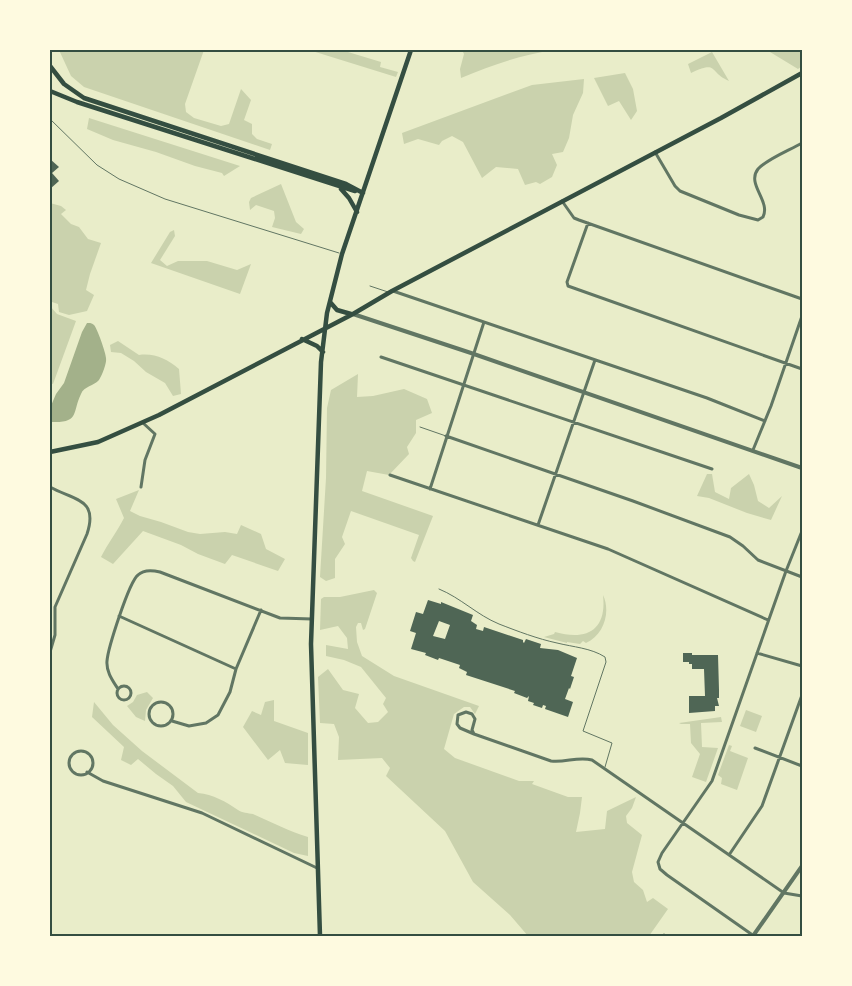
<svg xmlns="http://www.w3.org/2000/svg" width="852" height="986" font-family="Karla,sans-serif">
<rect width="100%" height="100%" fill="#e9edc9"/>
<path fill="#cad2ad" d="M59,50H204L185,104L186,112L194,118L221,126L229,124L241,89L251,100L244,120L252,124V134L257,139L272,144L270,150L84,87L71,76Z
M309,50H347L348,52L381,62L380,67L398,72L396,77Z
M462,50H554C521,55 492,65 461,78L460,69L464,54Z
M760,50H802V66L798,69L770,52Z
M712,52L729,81C708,72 719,60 691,73L688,64Z
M625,73L633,89L637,111L631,120L619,101L608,106L594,78Z
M584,79L583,93L573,115L569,138L563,152L552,154L557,165L552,177L540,184L536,182L525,185L518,169L496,167L482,178L463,142L452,136L442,141L439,145L418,139L404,144L402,133L532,85Z
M89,118L240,166L224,176L222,173L195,166L156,152L113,140L87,129Z
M281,184L296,222L304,229L301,234L272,227L275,218L274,211L256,205L250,210L249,202L251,198Z
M50,203L61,206L66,210L61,214L71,224L79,227L88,239L101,243L90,274L86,290L94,295L87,311L69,315L59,312L58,304L52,302L50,303Z
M174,230L175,236L160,260L167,266L178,261H207L237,270L251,264L240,294L151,263L170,232Z
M50,306L57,314L76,321L53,384L50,383Z
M118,341L139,355C155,353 167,359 179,369L181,394L173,396L165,383L146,372L134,361L121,353L111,352L110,345Z
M358,374L357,397L373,396L404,389L427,399L432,413L416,420V433L407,447L409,454L389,475L367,471L362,491L433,516L415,562L413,561L411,558L419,535L351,511L342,537L345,544L335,559V578L326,581L320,577L326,478L327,408L331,390Z
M707,474H712L715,492L729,499L731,488L749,474L754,485L758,501L769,508L782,496L771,520L747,513L709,498L697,496Z
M139,490L130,511L140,516L161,522L188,532L200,534L225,532L237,534L241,525L261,534L266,549L285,559L278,571L232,555L225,564L198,554L181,545L143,531L113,564L101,557C108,543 117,532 124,518L116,499Z
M374,590L377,593L365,629L363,630L361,623H358L356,627L357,642L362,656L394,676L479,706L475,714L470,707H464L454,714L444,749L455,758L519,781H534L532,784L568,797H582L580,813L576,832L605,829L607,811L636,797L632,808L626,816L627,823L642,835L632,872L634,882L643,890L647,902L653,898L668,909L649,936H528L510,915L473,882L445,831L386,776L390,768L382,758L338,760L339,737L334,724L320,723L318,677L328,669L343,690L359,694L355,708L368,723L378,722L388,712L383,704L386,698L361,667L344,660L326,656V645L348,649L347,638L338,626L320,630L321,599L324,597H340Z
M603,595C611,612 604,635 586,643L583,641L580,644L567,642V643L544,637L554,634L555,632C587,641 607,630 603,595Z
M147,692L153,698L146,710L145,721L136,717L127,706L133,702L137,695Z
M274,700V721L308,733V765L285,763L280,750L268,760L243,727L252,711L261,715L265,702Z
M94,702L113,725L142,751L198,793C213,794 226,802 238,810C242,813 248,813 253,814C271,822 289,831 308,837V856L294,853L186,802L173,786L156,774L138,759L131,765L121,760L124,747L92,717Z
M746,710L762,716L756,732L740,726Z
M721,717L722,722L701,723L702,747L718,748L706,782L692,777L700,754L691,743L690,724H681L679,723Z
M729,745L732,746L730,751L748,758L737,790L721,784L722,778L718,775Z"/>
<path fill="#a3b18a" d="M87,323C91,323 91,323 94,325C97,328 106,353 106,358C107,363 102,375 99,380C94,386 84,386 81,394C72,412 80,423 52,422L50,421V408L56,394L64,383L82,332Z"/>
<path fill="#4f6655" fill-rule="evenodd" d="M50,159L59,167L52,173L59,181L50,189Z
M428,600L441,604V602L473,615L471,621L477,625L476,629L483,631L484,627L523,640V642L524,643L526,639L541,644L540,648L558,650L577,658L571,676L574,677L570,689L569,688L565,699L573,702L568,717L545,709L546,706L543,705L542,708L533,705L534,703L528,701L529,696L527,698L514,693L515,691L466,675L467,672L459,668L460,665L439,658L438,660L425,655L426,653L411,649L416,633L410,631L416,612L423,614ZM439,621L450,625L445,639L433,636Z
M683,653H692V655H718L719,690V698H717L719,706H715V711L689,713V696H705L704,669H692V664H689V662H683Z"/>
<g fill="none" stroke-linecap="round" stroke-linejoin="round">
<path stroke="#617663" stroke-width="1" d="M50,119L97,165L119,179L165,199L339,253
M370,286L388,292
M420,427L446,436
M439,589C461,598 477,615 499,624C517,631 538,639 557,643C573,647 591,648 605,657L606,662L583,731L612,743L605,767"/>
<path stroke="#617663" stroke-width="3" d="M655,152L675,186L680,191L739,215L758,220L763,217C771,201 746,184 758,169C767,159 790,150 802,143
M562,201L574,218L579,220L802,299
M588,223L567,282L568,286L802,369
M393,291L707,398L765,421
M381,357L712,469
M446,436L633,501L730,537L743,546L758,560L802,577
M753,450L771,406L802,316
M390,475L608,549L768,620
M50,487C73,500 99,498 87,534L55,607V635L50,652
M141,487L145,460L155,434L143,423
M430,489L484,322
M538,525L595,360
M119,616L236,669
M757,653L802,666
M117 693a7 7 0 1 1 14 0a7 7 0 1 1-14 0Z
M118,689C113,681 106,672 107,661C108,648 129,582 138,575C144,569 152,570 160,572L280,618L312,619
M149 714a12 12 0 1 1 24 0a12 12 0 1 1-24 0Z
M466,712L472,714L475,719L472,730L474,734L460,728L457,724L458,715Z
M172,721L189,726L206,723L218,715L230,692L236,669L261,610
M474,734L551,761C565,763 578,756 592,760L784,893L802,896
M755,748L802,766
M69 763a12 12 0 1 1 24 0a12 12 0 1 1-24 0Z
M87,772L103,781L202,813L317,868
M729,855L762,806L802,695
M664,935L665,936
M754,936L667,875L660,869L658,862L662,853L712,781L786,571L802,531"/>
<path stroke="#617663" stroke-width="4" d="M353,314L471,353L802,468
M753,936L802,866"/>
<path stroke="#344e41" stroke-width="4.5" d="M50,66L64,84L84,98L346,184L363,193
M50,91L77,102L355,191
M341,189L349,198L357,212
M330,302L337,310L351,314
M302,339L317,346L323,352
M50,452L98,442L159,415L353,314L392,291L721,118L802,73
M320,936L311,644L321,362L327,313L342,254L411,50"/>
</g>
<rect width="852" height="986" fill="none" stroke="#fefae0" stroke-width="102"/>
<rect x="51" y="51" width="750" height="884" fill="none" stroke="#344e41" stroke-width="2"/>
</svg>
